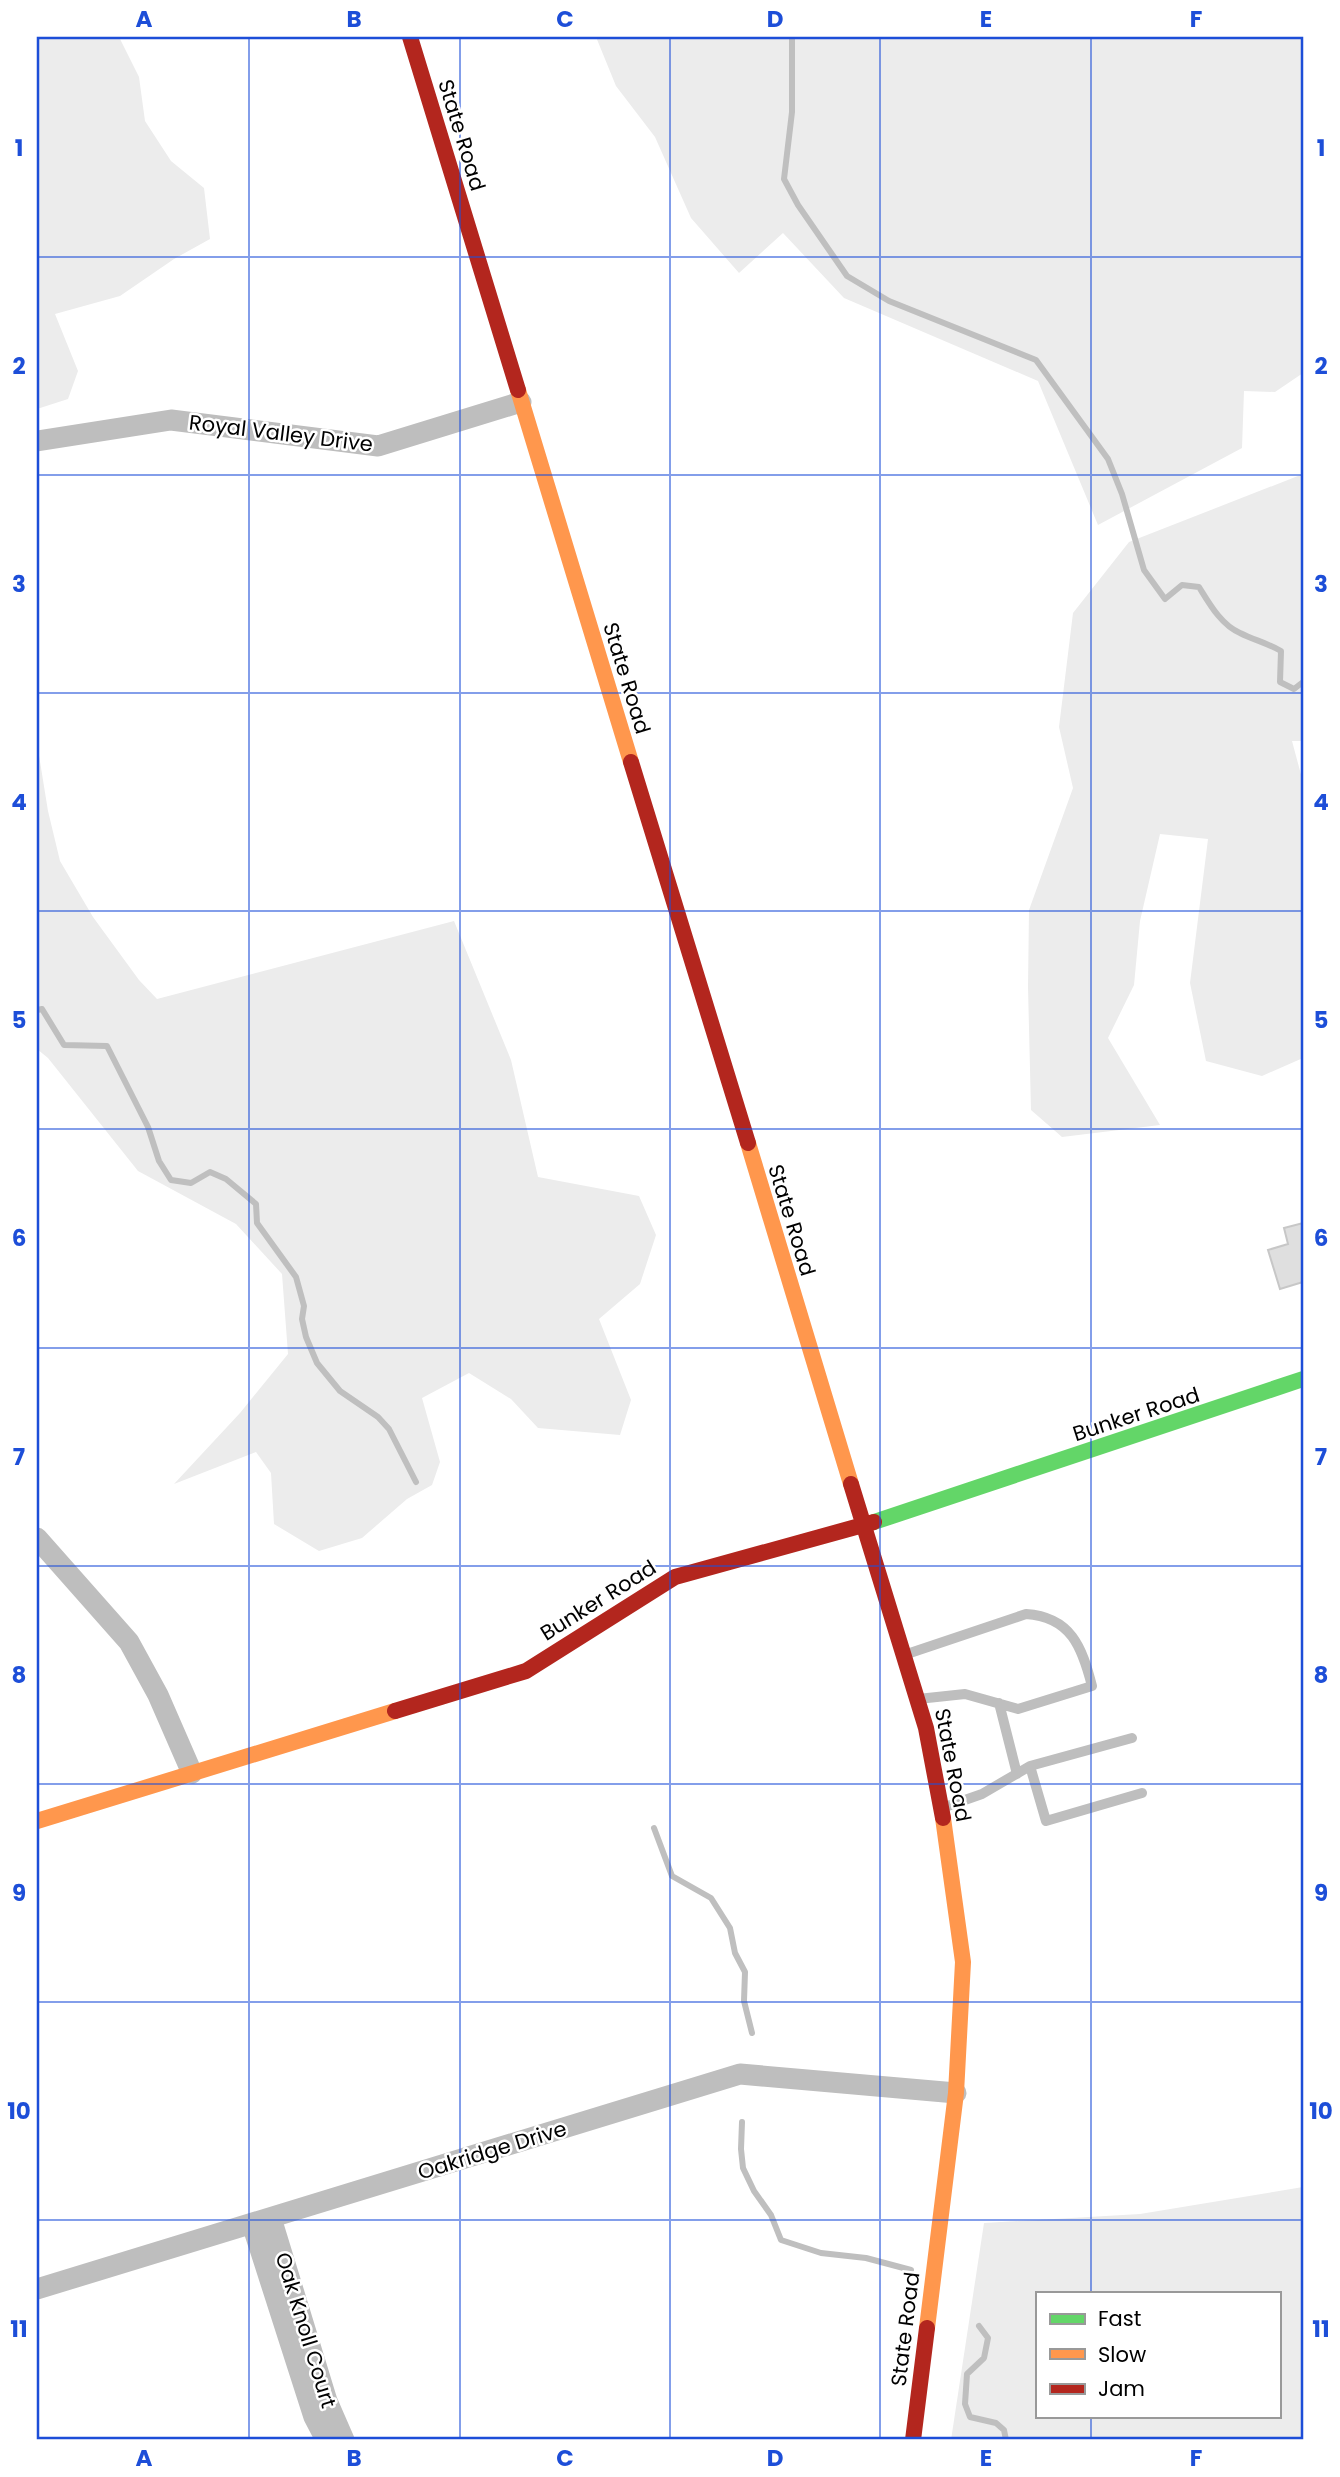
<svg xmlns="http://www.w3.org/2000/svg" width="1340" height="2477" font-family="Poppins,sans-serif">
<rect width="100%" height="100%" fill="#fff"/>
<path fill="#ececec" fill-rule="evenodd" d="M37,37H119L139,77L145,121L171,161L204,188L210,239L174,259L120,296L55,314L78,371L68,399L37,409Z
M596,37H1303V373L1275,392L1244,391L1242,448L1098,525L1038,381L844,298L783,233L739,273L691,218L655,137L616,86Z
M1303,474V741H1292L1303,782V1058L1262,1076L1206,1061L1190,983L1208,839L1160,834L1140,921L1134,985L1108,1038L1160,1125L1062,1137L1031,1110L1028,987L1029,910L1073,788L1059,727L1073,613L1129,542Z
M37,743L48,811L60,861L93,917L139,980L157,999L454,921L511,1060L538,1177L639,1196L656,1235L640,1284L599,1319L631,1400L620,1435L538,1428L511,1399L469,1373L422,1398L440,1462L432,1485L407,1499L362,1538L319,1551L274,1524L271,1473L256,1452L174,1484L240,1413L288,1354L282,1274L236,1224L138,1171L48,1058L37,1049Z
M1303,2187V2440H951L984,2223L1140,2214ZM1279,2293V2416H1037V2293Z"/>
<g fill="none" stroke-linecap="round" stroke-linejoin="round">
<path stroke="#bfbfbf" stroke-width="6" d="M792,37V112L784,179L798,205L847,276L889,301L1036,360L1108,459L1122,494L1144,570L1165,599L1182,585L1199,587C1209,603 1221,625 1240,633C1254,640 1267,643 1281,651L1280,682L1294,689L1303,682
M37,1010L42,1009L64,1045L107,1046L148,1127L159,1161L171,1180L191,1183L210,1172L226,1179L256,1204L257,1223L296,1277L304,1306L302,1319L306,1337L317,1363L340,1391L378,1417L389,1429L416,1482
M654,1828L672,1876L711,1898L730,1928L735,1953L745,1972L744,2001L752,2033
M742,2122L741,2149L743,2168L754,2191L771,2215L781,2240L821,2253L866,2258L911,2270
M979,2326L988,2338L984,2358L967,2374L965,2404L970,2417L996,2423L1004,2430L1006,2440"/>
</g>
<path fill="#dfdfdf" stroke="#c7c7c7" stroke-width="2" d="M1303,1223V1282L1280,1289L1268,1250L1288,1244L1284,1228Z"/>
<g fill="none" stroke-linecap="round" stroke-linejoin="round">
<path stroke="#bebebe" stroke-width="10" d="M907,1654L1026,1614C1071,1617 1082,1647 1092,1686L1018,1709L965,1694L918,1699
M999,1703L1017,1774
M1030,1766L1046,1821L1142,1793
M942,1808L982,1794L1030,1766L1132,1738"/>
<path stroke="#bebebe" stroke-width="21" d="M37,441L171,420L378,446L521,402
M37,1538L129,1642L158,1695L192,1773
M271,2218L327,2401L344,2440
M252,2224L314,2417L326,2440
M37,2289L740,2074L956,2093"/>
<path stroke="#63d668" stroke-width="16" d="M874,1522L1303,1379"/>
<path stroke="#ff974d" stroke-width="16" d="M518,390L631,762
M748,1143L851,1484
M37,1821L395,1711
M927,2328L956,2093L963,1962L943,1818"/>
<path stroke="#b3261e" stroke-width="16" d="M410,37L518,390
M631,762L748,1143
M851,1484L926,1728L943,1818
M395,1711L526,1671L675,1577L874,1522
M913,2440L927,2328"/>
</g>
<path fill="none" stroke="#1d4ed8" stroke-width="2" stroke-opacity="0.55" d="M249,37V2440M460,37V2440M670,37V2440M880,37V2440M1091,37V2293M37,257H1303M37,475H1303M37,693H1303M37,911H1303M37,1129H1303M37,1348H1303M37,1566H1303M37,1784H1303M37,2002H1303M37,2220H1303M1091,2416V2440"/>
<g text-anchor="middle" dominant-baseline="central" stroke-width="5" stroke-linejoin="round" paint-order="stroke">
<g font-size="21" fill="#000" stroke="#fff">
<text transform="translate(462 135) rotate(73)">State Road</text>
<text transform="translate(281 433) rotate(7)">Royal Valley Drive</text>
<text transform="translate(627 678) rotate(73)">State Road</text>
<text transform="translate(792 1220) rotate(73)">State Road</text>
<text transform="translate(1136 1414) rotate(-18)">Bunker Road</text>
<text transform="translate(598 1600) rotate(-32)">Bunker Road</text>
<text transform="translate(953 1765) rotate(79)">State Road</text>
<text transform="translate(492 2150) rotate(-17)">Oakridge Drive</text>
<text transform="translate(905 2329) rotate(-83)">State Road</text>
<text transform="translate(306 2330) rotate(73)">Oak Knoll Court</text>
</g>
</g>
<rect width="1340" height="2477" fill="none" stroke="#ffffff" stroke-width="77"/>
<rect x="1036" y="2292" width="245" height="126" fill="#ffffff" stroke="#999999" stroke-width="2"/>
<rect x="1050" y="2314" width="35" height="10" fill="#63d668" stroke="#999999" stroke-width="2"/>
<text x="1098" y="2326" font-size="21" fill="#000000">Fast</text>
<rect x="1050" y="2349" width="35" height="10" fill="#ff974d" stroke="#999999" stroke-width="2"/>
<text x="1098" y="2362" font-size="21" fill="#000000">Slow</text>
<rect x="1050" y="2384" width="35" height="10" fill="#b3261e" stroke="#999999" stroke-width="2"/>
<text x="1098" y="2396" font-size="21" fill="#000000">Jam</text>
<rect x="38" y="38" width="1264" height="2400" fill="none" stroke="#1d4ed8" stroke-width="2.5"/>
<g font-size="23" text-anchor="middle" font-weight="bold" fill="#1d4ed8">
<text x="144" y="27">A</text>
<text x="354" y="27">B</text>
<text x="565" y="27">C</text>
<text x="775" y="27">D</text>
<text x="986" y="27">E</text>
<text x="1196" y="27">F</text>
<text x="19" y="156">1</text>
<text x="1321" y="156">1</text>
<text x="19" y="374">2</text>
<text x="1321" y="374">2</text>
<text x="19" y="592">3</text>
<text x="1321" y="592">3</text>
<text x="19" y="810">4</text>
<text x="1321" y="810">4</text>
<text x="19" y="1028">5</text>
<text x="1321" y="1028">5</text>
<text x="19" y="1246">6</text>
<text x="1321" y="1246">6</text>
<text x="19" y="1465">7</text>
<text x="1321" y="1465">7</text>
<text x="19" y="1683">8</text>
<text x="1321" y="1683">8</text>
<text x="19" y="1901">9</text>
<text x="1321" y="1901">9</text>
<text x="19" y="2119">10</text>
<text x="1321" y="2119">10</text>
<text x="19" y="2337">11</text>
<text x="1321" y="2337">11</text>
<text x="144" y="2466">A</text>
<text x="354" y="2466">B</text>
<text x="565" y="2466">C</text>
<text x="775" y="2466">D</text>
<text x="986" y="2466">E</text>
<text x="1196" y="2466">F</text>
</g>
</svg>
